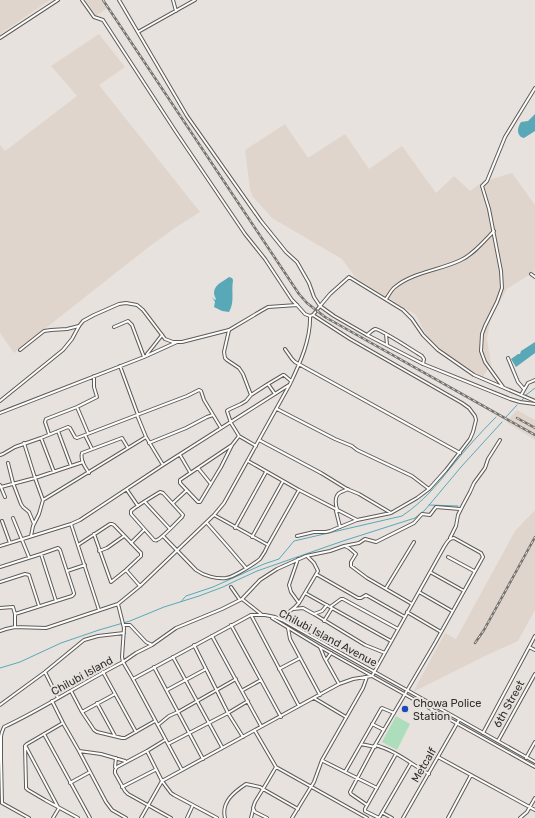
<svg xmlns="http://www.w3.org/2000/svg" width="535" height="818" font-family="Rubik,sans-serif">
<rect width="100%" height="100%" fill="#e7e2de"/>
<path fill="#e0d5cc" d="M0,0H50L0,34Z
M85,0H101L107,8L96,16Z
M99,34L125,67L99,85L200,212L175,228L150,246L14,353L0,333V145L5,151L77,96L51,66Z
M285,124L308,158L345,134L369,169L402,146L436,193L454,176L470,191L482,182L512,173L535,205V268L534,272L507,289L491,317L487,339L491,364L483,377L452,359L427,337L416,315L356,278L342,259L272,218L253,197L250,189L245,150Z
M517,410L535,420V440L506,422Z
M535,510V610L518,641L487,655L413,692L445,633L456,639L515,531Z"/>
<path fill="#acdebb" d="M396,716L410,724L397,750L382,742Z"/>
<path fill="#59a8b8" d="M535,114V131L524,138L521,137C516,132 518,127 521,122L528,121Z
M229,277L232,278L233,280C231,293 235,301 229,312L222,311L214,307L215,302L212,297L215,300L216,299C215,297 214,295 214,292C215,284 224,281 229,277Z
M535,342V353L516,367L511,359L518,354H520L521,351Z"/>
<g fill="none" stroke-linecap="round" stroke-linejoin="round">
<path stroke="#59a8b8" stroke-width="1" d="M526,395L535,388
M522,400L524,398
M506,417L517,405
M429,505L458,506
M181,602L184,598L186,596L213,587L264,564L279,559L294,541L402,516C424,501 436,486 452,466C466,449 480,433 496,417
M0,668L20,662L61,643L99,630L130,621L164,607L199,596L223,587L231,583L257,571L343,541L415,518L425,510L461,467L502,422"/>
<g stroke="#5f5b57" stroke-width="4">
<path id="minor" d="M82,0L94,17L103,20L176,132L245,234L265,259L292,300L297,305
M119,0L187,116L261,221L286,252L297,262L309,283L314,297L320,306L330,294L349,277L403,310L412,319L423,335L438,350L474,375L535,401
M173,0L176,11
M138,32L195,0
M0,38L58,0
M531,274L535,277
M386,299C389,295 391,290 395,287C413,272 441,270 461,260C474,254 484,241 494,231
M313,315L350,339L462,403L469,408L475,416L476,420L473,432L470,439L446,470L429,489L417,498L391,513L357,520
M229,330L224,352L225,358L227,360L239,368L243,374L251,395
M386,334L387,345
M367,335C370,333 372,330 375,329C381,329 415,352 422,356L424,359L423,364
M285,349L292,359L295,362L460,453
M20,350L44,331L51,330L67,329L79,326
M147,354L155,344L162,335
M144,357L177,342
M508,358L518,382L524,389
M120,366L138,415
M268,384L275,394
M503,387L485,362L481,351L482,334L485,326L497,302L502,288L501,271L489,209L482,186L487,181L505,137L535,88
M521,395L528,383L535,380
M77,407L97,397L94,387V376
M277,409L335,439L352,446L357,450L412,476L429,489
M0,413L144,357L132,325L128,321L114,327
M137,415L187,396L199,390L201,391L204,400L221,428
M58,431L71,466
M49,434L45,422L46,419L77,407L88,433
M85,435L92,449
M259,440L321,473L347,489L359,494L391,513
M149,443L186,428L207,417L213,415
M232,445L180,480V483L198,502H200L221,467L232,445L239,436
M256,446L239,436L231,423L227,411L228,410L241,404L246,401L251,395L268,384L283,375H284L291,381
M0,455L3,454L15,447L41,438
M180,455L190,472
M83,462L35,478L43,500L146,437
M8,463L13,483L21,504L23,507L29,512L34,524
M198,468L211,484
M54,472L41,438L68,427L70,428L75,437L77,438L137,415L146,437L163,465
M89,473C85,467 80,460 82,453L122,438L128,448
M0,485L5,497
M1,487L35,478L24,443
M127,490L138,506
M160,492L163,493L183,515L182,517C178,521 161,539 157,540C156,541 155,540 154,540L131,514C131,513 131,512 131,511C134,508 155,495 160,492Z
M145,502L170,529
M173,503L187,490
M336,511L340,527
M338,511C335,505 334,495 341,492C344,491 346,490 348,489
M214,515L268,545L299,490L248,461
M13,518L29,557
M2,521L10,543
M207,523L229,548L246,568
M71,524L80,520L163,465L289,385
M235,528L266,472
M31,536L33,526L39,514L43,500
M163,536L196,570C204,576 216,579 226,578C234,577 254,564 260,559C263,555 266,550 268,545
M297,536L314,532H326L330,531L357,520L299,490
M252,537L283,481
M450,538L456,526L458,515L463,505L470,492L474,483L485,468L488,459L500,440
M131,543L144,530
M78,545L110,524H112L114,525L141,553V556L126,570L111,582L94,534
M0,546L71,524L99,610
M345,546L349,548L356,554L351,562V566L367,578L412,604
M99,551L107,548L124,536
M41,554L56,601
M448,557L474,571
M298,559L289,585L291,592L299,603
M0,567L41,554L58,548L60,550L74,593V594L72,596L15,614
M126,570L140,586
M67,571L85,565
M430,572L464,591
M316,574L358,598H361L366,595L405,617
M0,582L25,574L29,575L39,606
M231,587L240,600
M386,588L414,542
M419,592L452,611
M305,593L330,607L391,641
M242,599L261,614
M118,604L124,628L122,657L123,662L136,653L152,645L176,628L222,609L242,599L260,580L277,569L306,556L330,551L344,546L359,543L365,539L376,542L414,523L422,514L430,515L436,507L460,509
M330,607L341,599H343L398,629
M0,608L13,607L15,614V626
M293,609L303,608L314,614L322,611L327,605
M407,612L441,632
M314,614L365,645L385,653
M251,615L299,706
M282,620L289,612L295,607L299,603L318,571L314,563L307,556
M324,621L332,608
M124,625H130L146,642L152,645
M231,625L281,717
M288,628L290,639L320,695
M0,631L6,629L15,627L46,628L118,604L140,586L214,515L224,503L290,384C300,363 311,339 310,316
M212,636L261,726
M194,645L228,713L243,737
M320,647L324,657L339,684
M529,647L535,650
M173,657L222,747
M326,660L331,653
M154,667L203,759
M279,669L300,658
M45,672L58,698
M103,672L136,732
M133,679L182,770
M167,690L206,669
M243,690L261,680
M71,691L82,712L94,730L97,732L122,738H125L155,721
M314,698L346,717
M52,701L63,723L79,751L106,802L112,810L126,818
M97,703L115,736
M0,705L45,672L84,640L98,636L124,633
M82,712L115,694
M63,723L27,744L25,746L26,785V788L28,790L45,800L78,818
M372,724L384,730
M158,725L169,716L178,712L236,679
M255,731L276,767L367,818
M483,733L535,636
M44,734L90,818
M165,740L147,751L117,767L115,770V773L125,791L128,794L171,818
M498,741L535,674
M168,744L228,713L248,701
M361,744L375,747
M375,745C395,750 411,764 429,774
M26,747L58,807
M79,751L101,754L125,761
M438,757L535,810
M526,758L535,742
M323,761L377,788
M115,767L116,758
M276,767L263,789L298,809
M345,772L381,709L382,708L394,713
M70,783L90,772
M122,787L155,770
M383,813L392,818
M53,818L59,808
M141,818L162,781L147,751
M187,818L193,805
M217,818L174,795L171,793L162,781L339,684L353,679L372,676L444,547C447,542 449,538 454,538L481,553L483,557L435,643L375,745L350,792L351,794L367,805
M225,818C221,802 234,792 246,784L260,787L263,789L255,802L253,808L255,812L267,818
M251,818L253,810
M292,818L314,782L322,760L363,688L367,677
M379,818L365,811V809L396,754
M379,818L411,763
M403,818L459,720
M448,818L471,775
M520,818L527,812L535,798"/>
</g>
<g stroke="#5f5b57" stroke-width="4">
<path id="tertiary" d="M0,401L63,350L72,339L79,326L83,321L94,315L119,304L126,303L137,305L143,310L165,339L173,342H182L229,330L261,311L268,307L297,305L305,314L310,316L313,315L320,306L334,316L367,335L423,364L510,399L520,402L535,404
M272,618L320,647L535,767
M2,803L1,759V736L2,732L4,727C45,708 83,682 123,662L133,679L251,615H265L275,617L282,620L535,762
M2,803L29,818"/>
</g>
<use href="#minor" stroke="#fff" stroke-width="2"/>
<use href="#tertiary" stroke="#fff" stroke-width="2"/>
<g stroke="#73706d" stroke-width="2.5">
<path id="rail" d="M103,0L299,294L307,303L325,317L535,435
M517,418L535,428
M475,643L484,630L535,537"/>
</g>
<use href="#rail" stroke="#e7e2de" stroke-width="1" stroke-dasharray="3" stroke-linecap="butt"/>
</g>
<circle fill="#1b4bb8" stroke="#e7e2de" stroke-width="1.5" cx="405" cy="709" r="4"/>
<g text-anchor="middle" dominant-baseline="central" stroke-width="4" stroke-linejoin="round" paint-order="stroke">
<g font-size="11" fill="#312f2d" stroke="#e7e2de">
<text transform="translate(328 638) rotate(28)">Chilubi Island Avenue</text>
<text transform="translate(82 676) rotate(-29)">Chilubi Island</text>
<text transform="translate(509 704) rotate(-61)">6th Street</text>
<text transform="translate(424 765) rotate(-60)">Metcalf</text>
</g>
<g font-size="11" fill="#312f2d" stroke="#e7e2de" text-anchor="start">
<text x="413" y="703">Chowa Police<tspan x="413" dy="13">Station</tspan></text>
</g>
</g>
</svg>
